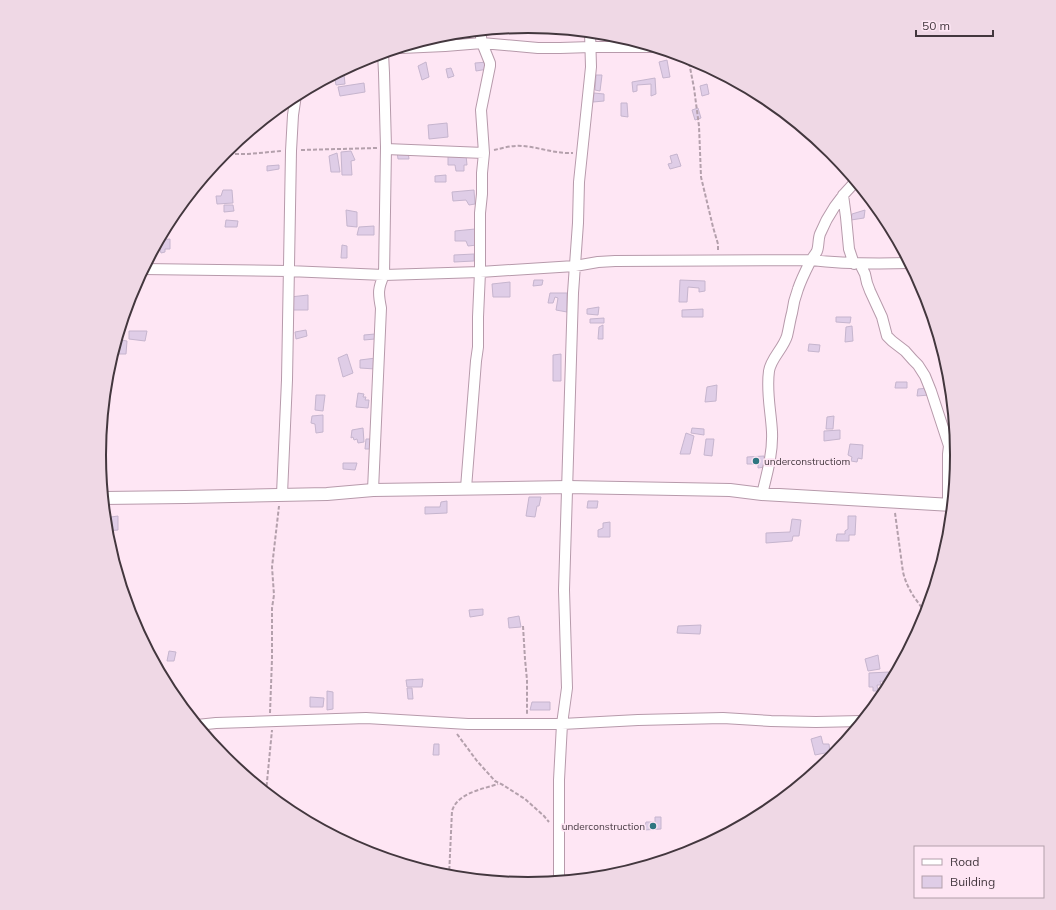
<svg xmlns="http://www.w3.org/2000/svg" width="1056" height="910" font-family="Mulish,sans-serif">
<rect width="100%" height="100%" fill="#fee6f4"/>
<path fill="#dfcde7" stroke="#c6b5ce" d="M667,60L670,77L663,78L659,62Z
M426,62L429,77L422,80L418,66Z
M488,62V69L476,71L475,63Z
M346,68L347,74H344L345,84L336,85L334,74Z
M451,68L454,76L448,78L446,69Z
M596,75H602L600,91L595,90Z
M655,78L656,94L651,96V84L637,85V91L633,92L632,82Z
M364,83L365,92L340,96L338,87Z
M707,84L709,94L702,96L700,86Z
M594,93L604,94V101L593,102Z
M621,103H627L628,117L621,116Z
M698,108L701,118L695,120L692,110Z
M447,123L448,137L429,139L428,125Z
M351,151L355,160L351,161L352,175H342L341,152Z
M397,152H408L409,159H398Z
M337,153L340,172H331L329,156Z
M677,154L681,166L670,169L668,164L672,163L670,156Z
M466,155L467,165H464V171H456L455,165H448V156Z
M279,165V169L267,171V166Z
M446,175V182H435V176Z
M223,190H232L233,203L217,204L216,196H221Z
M474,190L475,204L469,205L466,200L453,201L452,192Z
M224,205H233L234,211L224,212Z
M346,210L357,212V227L347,226Z
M865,210L864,218L851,220L852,214Z
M226,220L238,221L237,227H225Z
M374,226V235H357L359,227Z
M475,229L477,245L468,246L466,241H455V231Z
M170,239V249H165V252L161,253L160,249H154L159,240Z
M342,245L347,246V258H341Z
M474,254V261L454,262V255Z
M534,280H543L542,285L533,286Z
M680,280L705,281V291L699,292V288L688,287L687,302H679Z
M510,282V297H493L492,284Z
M550,293H567V312L556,310L558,298L555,297L553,303H548Z
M308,295V310H290V297Z
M599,307L598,315L587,314V309Z
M703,309V317H682V310Z
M836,317H851L850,323L836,322Z
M604,318V323H590V319Z
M603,325V339H598L599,327Z
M852,326L853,341L845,342L846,327Z
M306,330L307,336L296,339L295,332Z
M129,331H147L145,341L129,339Z
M375,334V339L364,340V335Z
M121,340L127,341L126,354H114L115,347H120Z
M809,344L820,345L819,352L808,351Z
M347,354L353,373L343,377L338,358Z
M561,354V381H553V355Z
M376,358L375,369L360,368V360Z
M896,382H907V388H895Z
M717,385L716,401L705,402L707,387Z
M929,388V395L917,396L918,389Z
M358,393L364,394L363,397H366L365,400H369L368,408L356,407Z
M316,395H325L323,411L315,410Z
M323,415V432L316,433L315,424L311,423L312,416Z
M834,416L833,429H826L827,417Z
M363,428L364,442L358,443L357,439L354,440L353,437L351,438L352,430Z
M692,428L704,429V435L691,433Z
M840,430V439L824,441V431Z
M686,433L694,436L690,454H680Z
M366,439H371L370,449H365Z
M706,439H714L712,456L704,455Z
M850,444L863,445L862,459L858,458L857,462L851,461L852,457L848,455Z
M764,456L765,467L758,468V464H747V457Z
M343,463H357L355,470L343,469Z
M529,497H541L539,506H537L535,517L526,516Z
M447,501V513L425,514V507H440L441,502Z
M588,501H598L597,508H587Z
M118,516V530L106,531V524H111V517Z
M848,516H856L855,535H849V541H836L837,534H845V531L848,529Z
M792,519L801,520L799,536H793L792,541L766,543V533L790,532Z
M610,522V537H598V530L603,528V523Z
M483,609V615L470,617L469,610Z
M519,616L521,627L509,628L508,618Z
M701,625L700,634L677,633L678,626Z
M169,651L176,652L174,661H167Z
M878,655L880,669L868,671L865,659Z
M889,672V682L880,681L881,685H877L878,691H873V687H869V673Z
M423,679L422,687H407L406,680Z
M407,688H412L413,699H408Z
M327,691L333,692V709L327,710Z
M310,697L324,698L323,707H310Z
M532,702H550V710H530Z
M821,736L823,744H829L830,752L815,755L811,739Z
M434,744H439V755H433Z
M655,817H661V829L644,830L646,822H655Z"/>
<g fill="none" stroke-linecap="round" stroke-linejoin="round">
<g stroke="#b79aab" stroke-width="12">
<path id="minor" d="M401,48L445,46L482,43L538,48H560L591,47H653
M386,149L484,153
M843,195L846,217L849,249L854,264
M860,264L865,274L867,283L870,291L882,317L887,336L892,341L905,351L913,360L918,365L925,376L931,391L949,446
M143,269L288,271L384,275L480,272L575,266L598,262L615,261L811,260C844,264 876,264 910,263
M466,488L476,361L478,347V317L480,272V213L482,194V173L484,153L481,110L490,66V63L482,43L480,31
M373,490L381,308C378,293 378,288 384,275L386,147L384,73L383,53
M282,494L287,380L291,151L293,115L296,95
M762,494C767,474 773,453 772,432C771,411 766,392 769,371C771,358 783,349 787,336C789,328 790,320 792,313C793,305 795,297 798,289C801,280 806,270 810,262C812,258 815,255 817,251C819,246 818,239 820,234C828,214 841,196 856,181
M948,505V454L949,446L955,436
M197,725L216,723L366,718L468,724H562L638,720L723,718L771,721L816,722L862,721
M559,881V780L562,724L567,688L564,590L573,293L578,223L579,182L591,67L590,32"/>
</g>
<g stroke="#b79aab" stroke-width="14">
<path id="tertiary" d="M103,498L185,497L327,494L373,490L568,487L730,490L762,494L952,505"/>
</g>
<path stroke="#b4a0ac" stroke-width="2" stroke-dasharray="4 2" stroke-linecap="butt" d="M688,57L694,88L699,126L701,177L713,227L718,244V250L717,251
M301,150L377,148
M494,150C503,148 513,145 522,146C539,147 555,154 573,153
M223,154H248L281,151
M895,513L903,572C907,589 916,600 926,613
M523,626L525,659L527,680V715
M270,713L272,659V608L274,595L272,567L279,506
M457,734L477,761L495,781L503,785L525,799L544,816L549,822
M266,792L272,730
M449,876L452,811C457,793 483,789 498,784"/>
<use href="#minor" stroke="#fff" stroke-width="10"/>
<use href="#tertiary" stroke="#fff" stroke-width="12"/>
</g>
<g fill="#2e7680" stroke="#fee6f4" stroke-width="1.5">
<circle cx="756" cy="461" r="4"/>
<circle cx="653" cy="826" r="4"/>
</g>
<g text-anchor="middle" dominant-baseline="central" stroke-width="3.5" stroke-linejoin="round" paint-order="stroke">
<g font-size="10" fill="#43373e" stroke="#fee6f4" text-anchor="start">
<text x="764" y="461">underconstructiom</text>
<text x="645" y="826" text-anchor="end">underconstruction</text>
</g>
</g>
<path d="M0 0H1056V910H0ZM106 455a422 422 0 1 1 844 0a422 422 0 1 1-844 0Z" fill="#efd8e5" fill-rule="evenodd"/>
<path fill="none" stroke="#43373e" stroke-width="2" d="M106 455a422 422 0 1 1 844 0a422 422 0 1 1-844 0Z"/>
<rect x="914" y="846" width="130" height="52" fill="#fee6f4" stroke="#b3a0ab"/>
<rect x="922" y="859" width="20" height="6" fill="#ffffff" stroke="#b3a0ab"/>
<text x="950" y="866" font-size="12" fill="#43373e">Road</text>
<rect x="922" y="876" width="20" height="12" fill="#dfcde7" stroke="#b3a0ab"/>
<text x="950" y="886" font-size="12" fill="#43373e">Building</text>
<path d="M916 30v6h77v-6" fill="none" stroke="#43373e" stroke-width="2"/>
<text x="922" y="30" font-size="12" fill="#43373e" stroke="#fee6f4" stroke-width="3" paint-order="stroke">50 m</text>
</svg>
